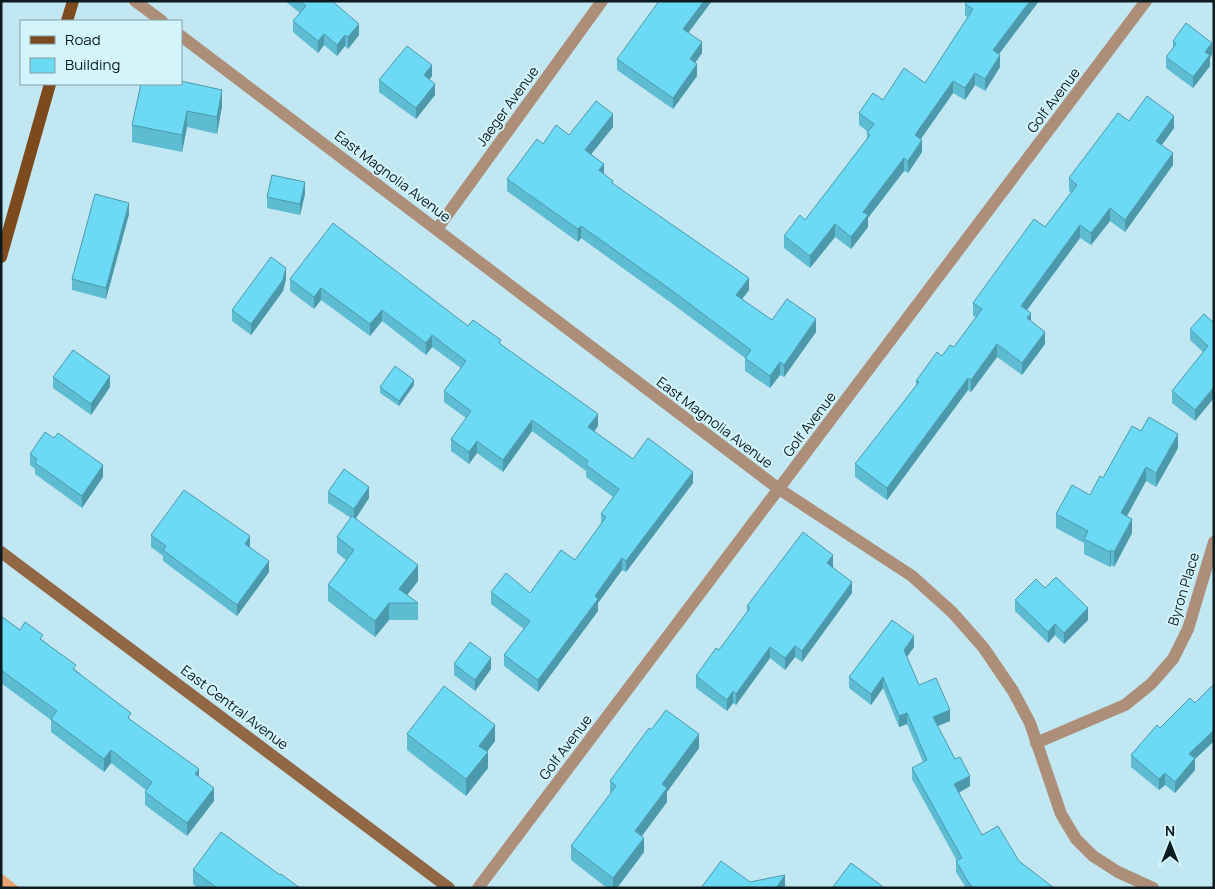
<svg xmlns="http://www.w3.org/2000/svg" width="1215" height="889" font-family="Manrope,sans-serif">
<rect width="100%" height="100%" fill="#c1e8f2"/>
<path fill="#e6a573" d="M1,873L20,888H1Z"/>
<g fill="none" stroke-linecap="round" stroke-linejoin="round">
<path stroke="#ad8f79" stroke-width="12" d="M135,1L162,21
M181,36L779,489L912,576L952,612L983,647L1013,691L1030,723L1061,814L1076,839L1093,856L1118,872L1153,888
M437,229L602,1
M1036,743L1125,705L1151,684L1173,659L1188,629L1214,542
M478,888L1146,1"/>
<path stroke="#926746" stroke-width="12" d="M1,552L449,888"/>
<path stroke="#7d4a1e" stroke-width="12" d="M67,21L73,1
M1,257L50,84"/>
</g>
<path fill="#5dbbd2" d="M285,1H332L359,35L348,49L345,46L337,56L324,45L318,53L293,32V21L300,13Z
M1039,1L999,54L1000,67L985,91L975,85L965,100L953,93L921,139L922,152L908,173L904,171L868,218V227L851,249L835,237L810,268L784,248V236L805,220L867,139V133L868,132L859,125V113L883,100L925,83L968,17L965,16V4Z
M688,33L702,53L695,63L697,76L673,109L617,70V59Z
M1173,41L1212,54L1210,58V66L1193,88L1166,68V57L1173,48Z
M432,76L429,80L435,95L416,119L379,92V80Z
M141,84L222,106L217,134L187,127L182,152L132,142V125Z
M1129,121L1174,128L1162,145L1173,165L1125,232L1110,221L1091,245L1080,238L1027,310L1031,321L1045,344L1022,375L997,357L971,392L968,390L887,500L855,477V464L916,386V381L942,356L954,347L976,317L973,316V303L1045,227L1071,192L1069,191V178Z
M613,127L591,154L604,174L613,185L749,290L742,299L772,320L816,332L784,377L780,375L770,388L745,371V358L674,305L581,238L578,242L507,191V179L543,144L569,135Z
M305,194L300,215L267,208V197Z
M129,214L106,299L72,290V279Z
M286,279L283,291L251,335L232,321V310Z
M290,279L468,326L501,345L598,426L594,432L633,459L693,483L626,572L622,570L598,603V611L538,692L504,666V655L524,629L491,604V592L530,593L575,560L601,524V514L613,497L586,477V471L532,431L503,472L477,453L469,464L451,451V439L466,418L444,402V391L461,368L432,347L426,355L382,321L370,336L321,300L314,309L290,291Z
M1214,323L1195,421L1172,403V391L1203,352L1190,340V329Z
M53,377L110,387L91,415L53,388Z
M414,385L399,406L380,393V387Z
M1141,431L1178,448L1156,487L1146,481L1127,516L1132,533L1114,567L1111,565L1110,567L1084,554V543L1056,528V514L1090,495Z
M30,454L103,477L82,508L35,474V469L30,465Z
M328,492L369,498L356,518L418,581L407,595L418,603V620H389L375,637L328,601V585L346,560L337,553V537L351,518L328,503Z
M151,535L250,547L269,572L237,616L163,561V556L151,547Z
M833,567L852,593L802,662L795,657L785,670L770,658L736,705L733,703L727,711L696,688V676L719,650L747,612V606Z
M1045,588L1088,620L1064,644L1055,635L1048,643L1015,611V600Z
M1,616L20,630L43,640L131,720L199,777L214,801L187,836L145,805V792L146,790L111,763L104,772L51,732V720L1,683Z
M914,647L907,657L919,685L950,721L937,726L970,786L959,793L982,835L1019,861L1054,888H966L956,872V861H957L912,779V768L923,762L907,724L899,727L883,688L871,705L849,688V677Z
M454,664L491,669L475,691L454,675Z
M1214,684V741L1195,759V770L1175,793L1165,785L1159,790L1131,767V755L1160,728L1195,703Z
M651,730L699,748L667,792V802L642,836L644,852L617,888H607L571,860V846L610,795V781Z
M407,734L495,741L487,752L488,768L466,796L407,750Z
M193,870L280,875L300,888H198L193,884Z"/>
<path fill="#4c99ab" d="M704,1H712L683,40V29Z
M1030,1H1039L993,62V50Z
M359,24V35L348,49V37Z
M324,34V45L318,53V41Z
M345,35V46L337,56V45Z
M702,42V53L690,70V59Z
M1212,43V54L1210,58V66L1193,88V77L1205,52Z
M1000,55V67L985,91V79Z
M697,64V76L673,109V98Z
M432,65V76L424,87V75Z
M975,73V85L965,100V88Z
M953,81V93L915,147V135Z
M435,84V95L416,119V108Z
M222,90V106L217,134V117Z
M187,111V127L182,152V135Z
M613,114V127L585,162V150Z
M1174,116V128L1156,153V141Z
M922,140V152L908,173V161Z
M1173,153V165L1125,232V220Z
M904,158V171L868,218V227L851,249V237L863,212Z
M604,164V176L599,170Z
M305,182V194L300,215V204Z
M129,203V214L106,299V288Z
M1110,208V221L1091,245V233Z
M835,224V237L810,268V256Z
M1080,225V238L1021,318V306Z
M581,226V238L578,242V229Z
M286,268V279L283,291L251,335V324Z
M749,278V290L736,307V295Z
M321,288V300L314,309V297Z
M382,310V321L370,336V324Z
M1031,313V326L1027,318Z
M816,319V332L784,377V365Z
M1045,332V344L1022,375V363Z
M432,335V347L426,355V343Z
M997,344V357L971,392V380Z
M780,362V375L770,388V376Z
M110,376V387L91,415V404Z
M968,378V390L887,500V488Z
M414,380V385L399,406V401Z
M1214,387V398L1195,421V410Z
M598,414V426L588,439V427Z
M532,420V431L503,472V460Z
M1178,434V448L1156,487V473Z
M477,441V453L469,464V452Z
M103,465V477L82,508V496Z
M1146,467V481L1121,527V513Z
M693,472V483L626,572V561Z
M369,487V498L354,521V509Z
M1132,519V533L1114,567V552Z
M250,536V547L245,544Z
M1111,550V565L1110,567V552Z
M833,555V567L827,575V563Z
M622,558V570L598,603V611L538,692V680L595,596Z
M269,561V572L237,616V605Z
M418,565V581L401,603L399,589Z
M852,582V593L802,662V651Z
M389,603V620L375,637V621Z
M1088,608V620L1064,644V633Z
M1055,624V635L1048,643V632Z
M914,636V647L904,661V650Z
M795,646V657L785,670V658Z
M770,647V658L736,705V694Z
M491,658V669L475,691V680Z
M883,677V688L871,705V694Z
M733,691V703L727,711V700Z
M950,710V721L933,728V717Z
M907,713V724L899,727V716Z
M495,725V741L479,762V746Z
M1214,730V741L1195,759V770L1175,793V782L1189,754Z
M699,734V748L667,792V802L635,845V831L662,784Z
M111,750V763L104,772V759Z
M488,752V768L466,796V779Z
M199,769V782L195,774Z
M1165,773V785L1159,790V779Z
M970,776V786L954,795V784Z
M214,788V801L187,836V823Z
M644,838V852L617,888H613V878Z
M785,875V888H776Z"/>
<path fill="#6cdaf4" stroke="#4c99ab" d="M300,1H332L359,24L348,37L345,35L337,45L324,34L318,41L293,21L306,6Z
M659,1H704L683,29L702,42L690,59L697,64L673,98L617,59Z
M967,1H1030L993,50L1000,55L985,79L975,73L965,88L953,81L915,135L922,140L908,161L904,158L863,212L868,215L851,237L835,224L810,256L784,236L800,215L805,220L870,135L867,133L874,124L859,113L873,93L883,100L904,68L925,83L973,9L965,4Z
M1186,23L1212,43L1205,52L1210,55L1193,77L1166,57L1176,44L1173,41Z
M407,46L432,65L424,75L435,84L416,108L379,80Z
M181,81L222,90L217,117L187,111L182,135L132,125L141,84H181Z
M1147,96L1174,116L1156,141L1173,153L1125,220L1110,208L1091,233L1080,225L1021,306L1031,313L1027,318L1045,332L1022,363L997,344L971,380L968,378L887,488L855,464L919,382L916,381L937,352L942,356L950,345L954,347L982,309L973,303L1034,219L1045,227L1077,185L1069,178L1118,113L1129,121Z
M596,101L613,114L585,150L604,164L599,170L613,181L612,183L749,278L736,295L772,320L787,299L816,319L784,365L780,362L770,376L745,358L751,350L674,292L581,226L578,229L507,179L537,139L543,144L556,125L569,135Z
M272,175L305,182L300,204L267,197Z
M95,194L129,203L106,288L72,279Z
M333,223L468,326L473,320L501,340L499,343L598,414L588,427L633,459L648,438L693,472L626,561L622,558L595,596L598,599L538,680L504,655L530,621L491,592L506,573L530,593L561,550L575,560L606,517L601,514L619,489L586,465L588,461L532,420L503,460L477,441L469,452L451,439L471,411L444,391L466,361L432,335L426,343L382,310L370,324L321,288L314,297L290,279Z
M271,257L286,268L283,280L251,324L232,310Z
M1204,314L1214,323V387L1195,410L1172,391L1208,346L1190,329Z
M73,350L110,376L91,404L53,377Z
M395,366L414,380L399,401L380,387Z
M1149,417L1178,434L1156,473L1146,467L1121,513L1132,519L1114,552L1111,550L1110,552L1084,539L1088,531L1056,514L1072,485L1090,495L1100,476L1103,478L1132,426L1141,431Z
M45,432L54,438L58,433L103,465L82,496L35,463L37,459L30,454Z
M344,469L369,487L354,509L328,492Z
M184,490L250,536L245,544L269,561L237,605L163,550L166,546L151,535Z
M352,516L418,565L399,589L418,603H389L375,621L328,585L354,550L337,537Z
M803,532L833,555L827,563L852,582L802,651L795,646L785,658L770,647L736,694L733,691L727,700L696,676L716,648L719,650L750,608L747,606Z
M1056,577L1088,608L1064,633L1055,624L1048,632L1015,600L1036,579L1045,588Z
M1,616L20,630L25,622L43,635L40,639L76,665L73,669L131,713L128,718L199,769L195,774L214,788L187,823L145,792L152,782L111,750L104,759L51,719L57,711L1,670Z
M892,620L914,636L904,650L919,685L936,678L950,710L933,717L955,759L960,757L970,776L954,784L982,835L998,826L1019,861L1054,888H975L970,885L956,861L962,858L912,768L927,760L907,713L899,716L883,677L871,694L849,677Z
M470,642L491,658L475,680L454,664Z
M1214,684V730L1189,754L1195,758L1175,782L1165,773L1159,779L1131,755L1157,725L1160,728L1190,698L1195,703Z
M444,686L495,725L479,746L488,752L466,779L407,734Z
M666,710L699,734L662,784L667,788L635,831L644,838L613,878L571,846L616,786L610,781L649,728L651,730Z
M221,832L280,875L281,874L300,888H217L193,870Z
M721,861L750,882L785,875L776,888H701Z
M851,863L882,886L880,888H832Z"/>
<g text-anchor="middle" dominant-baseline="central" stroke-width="4" stroke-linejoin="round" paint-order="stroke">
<g font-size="14" fill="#0c1b1f" stroke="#d4f4fc">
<text transform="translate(1053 100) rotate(-53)">Golf Avenue</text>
<text transform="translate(507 106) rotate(-54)">Jaeger Avenue</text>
<text transform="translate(393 176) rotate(37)">East Magnolia Avenue</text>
<text transform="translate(715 422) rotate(37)">East Magnolia Avenue</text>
<text transform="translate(809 424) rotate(-53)">Golf Avenue</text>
<text transform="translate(1183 589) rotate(-73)">Byron Place</text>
<text transform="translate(235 707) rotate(37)">East Central Avenue</text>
<text transform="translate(565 747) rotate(-53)">Golf Avenue</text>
</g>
</g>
<rect width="1215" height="889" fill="none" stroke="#0c1b1f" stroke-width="5"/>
<rect x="20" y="20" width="162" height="65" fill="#d4f4fc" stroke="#849da4"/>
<rect x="30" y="36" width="25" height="8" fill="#7d4a1e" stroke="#849da4"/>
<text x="65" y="45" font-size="15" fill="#0c1b1f">Road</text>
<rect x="30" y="58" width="25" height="15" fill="#6cdaf4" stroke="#849da4"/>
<text x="65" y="70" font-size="15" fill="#0c1b1f">Building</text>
<g transform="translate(1170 844)" stroke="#d4f4fc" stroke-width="4" paint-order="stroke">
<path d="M0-4L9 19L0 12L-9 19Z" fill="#0c1b1f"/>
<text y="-8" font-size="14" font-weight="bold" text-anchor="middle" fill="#0c1b1f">N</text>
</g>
</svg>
